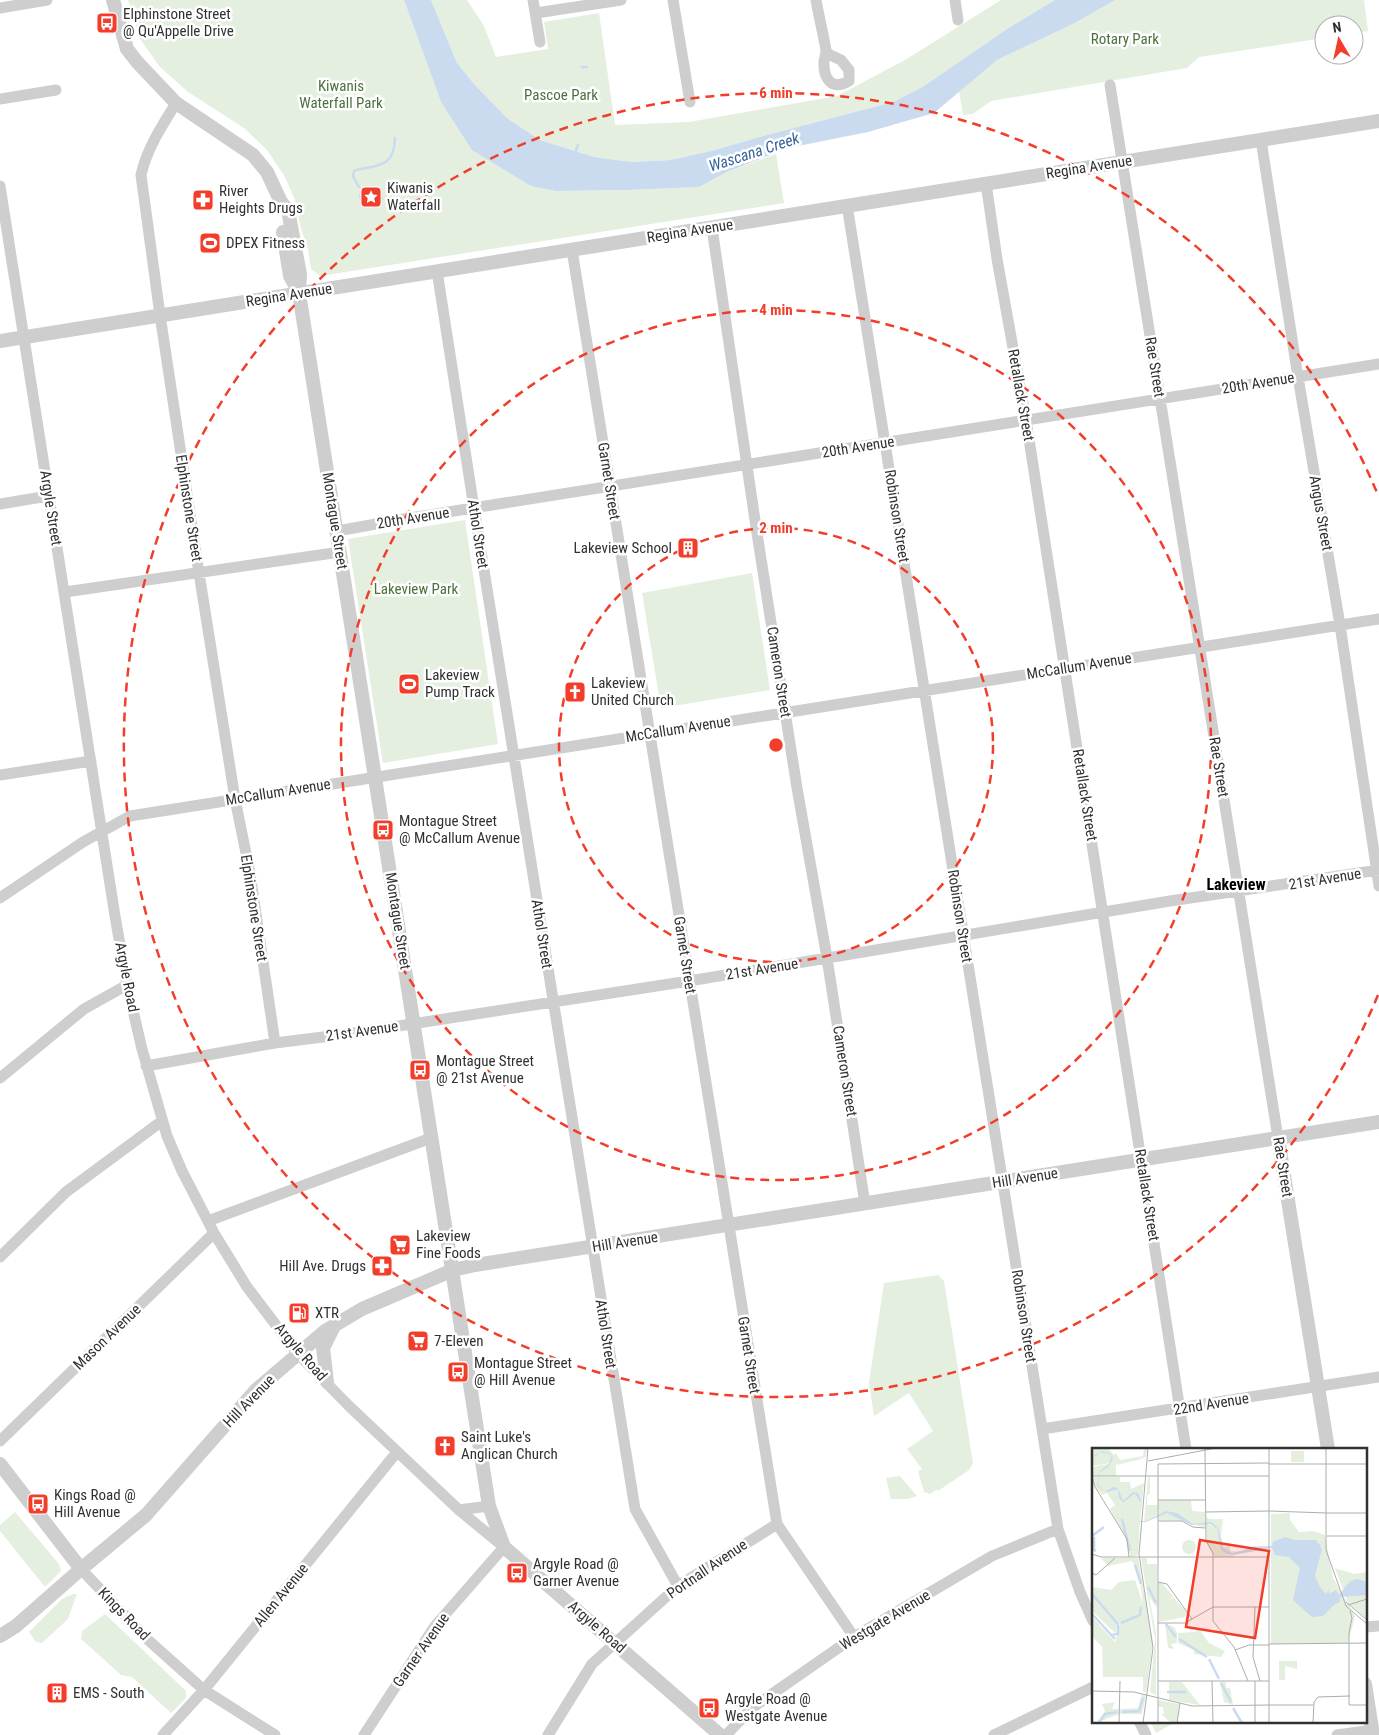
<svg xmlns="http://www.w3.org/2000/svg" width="1379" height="1735" font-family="'Roboto Condensed',sans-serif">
<rect width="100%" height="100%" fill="#fff"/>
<path fill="#e4efdf" d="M128,0H404L441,102L531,186L555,191L630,190L699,187L727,172L776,154L784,203L320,276L311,269L308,249L301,229L295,200L285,177L267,150L244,128L188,92L160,67L140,39Z
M431,0H467L484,26L496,57L548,49L544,22L599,13L615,125L689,122L837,96L905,60L1001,0H1055L1007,29L921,88L893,102L767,135L711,151L670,160L632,162L594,157L540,140L507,118L474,84L457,63Z
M1115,0H1364L1368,31L1354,33V25H1324V38L1199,57L1187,68L991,101L973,114L963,115L959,91L997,60L1075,23Z
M465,520L498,744L383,763L348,539Z
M752,573L770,690L661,708L642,593Z
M938,1275L944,1281L973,1463L969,1470L938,1491L936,1489V1490L930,1494L924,1492L918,1471L922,1469L907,1449L933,1431L909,1393L874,1416L869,1382L884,1283Z
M900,1476L917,1496L908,1499H891L886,1478Z
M15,1512L59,1564L61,1571L45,1587L0,1531V1525Z
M73,1594H77L68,1619L42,1643L36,1642L29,1632L62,1599Z
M105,1614L186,1691V1698L171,1713L132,1677L121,1675L81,1639L82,1631Z
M1150,1721H1178L1156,1733Z"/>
<path fill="#cadbef" d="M404,0H431L457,63L474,84L507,118L540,140L594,157L632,162L670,160L711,151L767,135L893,102L921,88L1007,29L1055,0H1115L1075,23L997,60L934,113L868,132L788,148L727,172L699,187L630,190L555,191L531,186L472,150L441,102Z
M368,187H374L380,189L383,200C375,206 369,208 360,203L359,195L363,189Z"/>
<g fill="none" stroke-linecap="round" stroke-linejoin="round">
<path stroke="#cadbef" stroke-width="2.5" d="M582,67H587
M575,153L578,145
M359,187L353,176L354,171L356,170C380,165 394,167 395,138"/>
<path stroke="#cecece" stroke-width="11" d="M533,0L540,42
M673,0L690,102
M816,0C819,17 823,33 826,50C826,54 825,57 824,61C823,79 832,91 849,81V70L841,60L826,53
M955,0L958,20
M0,8L47,0
M536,13L621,0
M1110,85L1278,1138
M0,99L56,90
M176,103C162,126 147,148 141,175L160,315L199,573L235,799L250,873L275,1043
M1261,140L1298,377L1340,625L1379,886
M986,183L997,259L1026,420L1186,1449
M0,186L115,916L127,985L142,1049L167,1136L182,1171L214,1233L247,1287L298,1354L349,1406L459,1510L504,1547L435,1626L364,1735
M847,205L1058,1529L1080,1592L1093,1621
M712,228L756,527L797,788L827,958L865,1204
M572,250L777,1524L854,1637
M437,271L474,508L635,1509L678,1586
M0,504L48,496
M337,531L404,519L1379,364
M65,592L340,552
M0,775L91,761
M0,898L83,842L130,816L1379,619
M146,1066L275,1043L347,1034L689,981L1170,901L1379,870
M0,1078L84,1009L127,985
M208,1221L431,1138
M0,1257L66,1192L162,1121
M1042,1429L1379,1377
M0,1441L214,1233
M459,1510L489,1506
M81,1569L147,1639L204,1690L275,1735
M1365,1627L1379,1626
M1139,1721L1146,1735
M163,1735L204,1690L397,1452
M548,1735L592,1664L678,1586L777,1524
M726,1735L752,1708L854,1637L992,1556L1058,1529
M994,1735L1093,1687
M1337,1735L1373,1730"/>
<path stroke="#cecece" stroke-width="14" d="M113,0L127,49L138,63L176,103L253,155L267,172L281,202L288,210L300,274L299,293L311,369L489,1506L504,1547L720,1735
M283,232L290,276L299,292
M0,341L1379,121
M1278,1138L1328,1449
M327,1382L323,1348L333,1328
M0,1464L81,1569
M0,1636L16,1626L81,1569L146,1515L256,1390L325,1331L362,1309L453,1270L475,1265L1379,1122
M1365,1684L1373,1735"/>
</g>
<g fill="none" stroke="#f13d2a" stroke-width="2.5" stroke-dasharray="9 6">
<circle cx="776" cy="745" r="217"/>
<circle cx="776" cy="745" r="435"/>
<path d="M1378 995A652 652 0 1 1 1378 495"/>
</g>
<defs>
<g id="bus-square" transform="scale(1.125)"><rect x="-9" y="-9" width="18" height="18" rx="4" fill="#f13d2a" stroke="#fff"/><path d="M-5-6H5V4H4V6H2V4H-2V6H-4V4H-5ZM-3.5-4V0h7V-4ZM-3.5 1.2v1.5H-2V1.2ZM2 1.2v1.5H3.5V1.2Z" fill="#fff"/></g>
<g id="sight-square" transform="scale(1.125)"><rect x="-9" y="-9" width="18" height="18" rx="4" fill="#f13d2a" stroke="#fff"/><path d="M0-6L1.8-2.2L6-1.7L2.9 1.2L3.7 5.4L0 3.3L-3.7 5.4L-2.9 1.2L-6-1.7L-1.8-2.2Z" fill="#fff"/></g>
<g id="pharmacy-square" transform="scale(1.125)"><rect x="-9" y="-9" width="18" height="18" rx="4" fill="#f13d2a" stroke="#fff"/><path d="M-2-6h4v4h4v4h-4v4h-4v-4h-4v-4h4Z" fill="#fff"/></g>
<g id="stadium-square" transform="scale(1.125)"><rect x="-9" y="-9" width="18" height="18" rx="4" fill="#f13d2a" stroke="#fff"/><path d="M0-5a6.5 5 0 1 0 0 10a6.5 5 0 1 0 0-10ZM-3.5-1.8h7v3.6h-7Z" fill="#fff"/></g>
<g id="building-square" transform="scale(1.125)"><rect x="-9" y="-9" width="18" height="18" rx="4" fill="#f13d2a" stroke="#fff"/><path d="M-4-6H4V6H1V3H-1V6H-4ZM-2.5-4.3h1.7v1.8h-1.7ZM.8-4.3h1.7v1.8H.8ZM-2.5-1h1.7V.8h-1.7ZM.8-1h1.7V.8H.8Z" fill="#fff"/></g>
<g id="church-square" transform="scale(1.125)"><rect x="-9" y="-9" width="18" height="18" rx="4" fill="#f13d2a" stroke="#fff"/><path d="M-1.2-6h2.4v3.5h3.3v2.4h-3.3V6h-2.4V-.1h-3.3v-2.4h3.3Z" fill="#fff"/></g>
<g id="supermarket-square" transform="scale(1.125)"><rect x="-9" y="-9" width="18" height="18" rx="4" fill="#f13d2a" stroke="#fff"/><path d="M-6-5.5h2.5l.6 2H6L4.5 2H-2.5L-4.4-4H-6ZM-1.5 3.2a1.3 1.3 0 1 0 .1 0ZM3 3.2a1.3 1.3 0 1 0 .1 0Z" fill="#fff"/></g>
<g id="fuel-square" transform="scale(1.125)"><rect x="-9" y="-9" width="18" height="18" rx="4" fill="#f13d2a" stroke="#fff"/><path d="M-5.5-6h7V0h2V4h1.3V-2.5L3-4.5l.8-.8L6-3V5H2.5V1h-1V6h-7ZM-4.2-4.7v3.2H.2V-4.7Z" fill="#fff"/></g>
</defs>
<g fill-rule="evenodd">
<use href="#bus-square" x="107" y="23"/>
<use href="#sight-square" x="371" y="197"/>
<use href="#pharmacy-square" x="203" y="200"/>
<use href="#stadium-square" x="210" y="243"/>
<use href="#building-square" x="688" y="548"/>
<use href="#stadium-square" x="409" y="684"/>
<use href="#church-square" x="575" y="692"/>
<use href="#bus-square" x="383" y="830"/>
<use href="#bus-square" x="420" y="1070"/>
<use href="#supermarket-square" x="400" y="1245"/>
<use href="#pharmacy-square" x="382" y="1266"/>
<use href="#fuel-square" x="299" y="1313"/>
<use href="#supermarket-square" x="418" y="1341"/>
<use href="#bus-square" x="458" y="1372"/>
<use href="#church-square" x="445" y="1446"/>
<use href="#bus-square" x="38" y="1504"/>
<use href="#bus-square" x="517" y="1573"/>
<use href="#building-square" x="57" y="1693"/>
<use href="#bus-square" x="709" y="1708"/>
</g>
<g text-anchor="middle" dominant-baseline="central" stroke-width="5" stroke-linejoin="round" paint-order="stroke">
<g font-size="15" fill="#313131" stroke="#fff" text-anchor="start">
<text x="123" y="14">Elphinstone Street<tspan x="123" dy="17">@ Qu'Appelle Drive</tspan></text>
<text x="387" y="188">Kiwanis<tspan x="387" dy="17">Waterfall</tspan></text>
<text x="219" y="191">River<tspan x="219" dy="17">Heights Drugs</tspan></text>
<text x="226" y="243">DPEX Fitness</text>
<text x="672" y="548" text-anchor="end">Lakeview School</text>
<text x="425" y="675">Lakeview<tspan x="425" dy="17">Pump Track</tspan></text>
<text x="591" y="683">Lakeview<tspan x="591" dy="17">United Church</tspan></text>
<text x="399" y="821">Montague Street<tspan x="399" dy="17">@ McCallum Avenue</tspan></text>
<text x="436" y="1061">Montague Street<tspan x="436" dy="17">@ 21st Avenue</tspan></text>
<text x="416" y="1236">Lakeview<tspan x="416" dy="17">Fine Foods</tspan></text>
<text x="366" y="1266" text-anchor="end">Hill Ave. Drugs</text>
<text x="315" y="1313">XTR</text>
<text x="434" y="1341">7-Eleven</text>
<text x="474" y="1363">Montague Street<tspan x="474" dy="17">@ Hill Avenue</tspan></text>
<text x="461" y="1437">Saint Luke's<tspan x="461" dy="17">Anglican Church</tspan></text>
<text x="54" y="1495">Kings Road @<tspan x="54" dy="17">Hill Avenue</tspan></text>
<text x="533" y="1564">Argyle Road @<tspan x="533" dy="17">Garner Avenue</tspan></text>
<text x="73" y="1693">EMS - South</text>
<text x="725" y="1699">Argyle Road @<tspan x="725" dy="17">Westgate Avenue</tspan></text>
</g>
<g font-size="15" fill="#4b713b" stroke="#fff">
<text x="1125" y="39">Rotary Park</text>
<text x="341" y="86">Kiwanis<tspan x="341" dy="17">Waterfall Park</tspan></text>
<text x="561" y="95">Pascoe Park</text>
<text x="416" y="589">Lakeview Park</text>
</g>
<g font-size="15" fill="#313131" stroke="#fff">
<text transform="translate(1089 167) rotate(-9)">Regina Avenue</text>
<text transform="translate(690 231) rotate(-9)">Regina Avenue</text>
<text transform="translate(289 295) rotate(-9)">Regina Avenue</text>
<text transform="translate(1155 367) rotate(81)">Rae Street</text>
<text transform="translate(1258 383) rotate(-9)">20th Avenue</text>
<text transform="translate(1021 395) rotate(80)">Retallack Street</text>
<text transform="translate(858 447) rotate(-9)">20th Avenue</text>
<text transform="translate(609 481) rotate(81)">Garnet Street</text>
<text transform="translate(51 508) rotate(81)">Argyle Street</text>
<text transform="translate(189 508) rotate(81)">Elphinstone Street</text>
<text transform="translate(1321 513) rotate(80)">Angus Street</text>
<text transform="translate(897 516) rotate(81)">Robinson Street</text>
<text transform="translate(413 518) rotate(-9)">20th Avenue</text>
<text transform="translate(335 521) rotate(81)">Montague Street</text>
<text transform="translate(478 534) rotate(81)">Athol Street</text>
<text transform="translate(1079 666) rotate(-9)">McCallum Avenue</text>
<text transform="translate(779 672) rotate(81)">Cameron Street</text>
<text transform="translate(678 729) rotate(-9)">McCallum Avenue</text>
<text transform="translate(1219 767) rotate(81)">Rae Street</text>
<text transform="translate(278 792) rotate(-9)">McCallum Avenue</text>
<text transform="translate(1085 795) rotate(81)">Retallack Street</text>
<text transform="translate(1325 879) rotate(-9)">21st Avenue</text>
<text transform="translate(254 908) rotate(81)">Elphinstone Street</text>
<text transform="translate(960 916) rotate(81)">Robinson Street</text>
<text transform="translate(398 921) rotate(81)">Montague Street</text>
<text transform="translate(542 934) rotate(81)">Athol Street</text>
<text transform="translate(685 955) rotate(81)">Garnet Street</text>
<text transform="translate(762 969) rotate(-9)">21st Avenue</text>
<text transform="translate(127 977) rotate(79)">Argyle Road</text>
<text transform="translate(362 1031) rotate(-8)">21st Avenue</text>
<text transform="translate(845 1071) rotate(81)">Cameron Street</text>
<text transform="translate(1283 1167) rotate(81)">Rae Street</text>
<text transform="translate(1025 1178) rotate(-9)">Hill Avenue</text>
<text transform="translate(1147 1195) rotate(81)">Retallack Street</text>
<text transform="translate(625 1242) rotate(-9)">Hill Avenue</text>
<text transform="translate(1024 1316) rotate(81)">Robinson Street</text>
<text transform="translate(606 1334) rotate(81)">Athol Street</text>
<text transform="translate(107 1337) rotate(-44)">Mason Avenue</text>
<text transform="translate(301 1352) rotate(49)">Argyle Road</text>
<text transform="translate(749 1355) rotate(81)">Garnet Street</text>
<text transform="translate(249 1401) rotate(-46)">Hill Avenue</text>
<text transform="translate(1211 1404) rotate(-9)">22nd Avenue</text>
<text transform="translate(707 1569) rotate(-34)">Portnall Avenue</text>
<text transform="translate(281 1595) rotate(-51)">Allen Avenue</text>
<text transform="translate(124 1614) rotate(46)">Kings Road</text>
<text transform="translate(885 1620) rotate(-31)">Westgate Avenue</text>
<text transform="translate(597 1627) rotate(41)">Argyle Road</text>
<text transform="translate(421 1650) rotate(-55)">Garner Avenue</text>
</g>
<g font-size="16" font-style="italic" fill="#38649a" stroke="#fff">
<text transform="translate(754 152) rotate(-18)">Wascana Creek</text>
</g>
<g font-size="16" font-weight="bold" fill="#000" stroke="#fff">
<text x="1236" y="884">Lakeview</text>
</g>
</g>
<g transform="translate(1092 1448)">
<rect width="275" height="275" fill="#fff"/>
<path d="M0,0H16L22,7L24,5L28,12L51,8L52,0H55L54,9L46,11L54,10L24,17V28H0V19L17,16L13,21L19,15L0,18ZM199,3H212V14H199ZM1,29H28V34H38L39,41L52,35L48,73L43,63L48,74L46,107L38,109L37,95L18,61L23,57L15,45L10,47L4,40ZM56,29H58V46L55,47V57H65V67L52,74ZM66,52H99L100,63L113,64V80L93,73L66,72ZM198,65V72L207,84L221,83L233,87L241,130L263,168L256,195L179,196V66ZM114,68L117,71H131L129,89L132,99L138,98V103L149,104L162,98H176L152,104L136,105L130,99L125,79L114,74ZM114,75L124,80L133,106L146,109H122L115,95ZM90 99a7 7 0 1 1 14 0a7 7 0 1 1-14 0ZM9,110H46L61,194L54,244H51V229H11L10,199L0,188V169L23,194L28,176L0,145V139L19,142L27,134L43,132L51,156L48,132L40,113L16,118ZM49,110H55V116H65V160L57,148L64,185V247L58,244L63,191ZM243,120L262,126L275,124V171L256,155ZM66,135H70L81,148L78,150L81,149L91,160L96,165L92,169L67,174ZM0,147L25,175L24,186L0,163ZM73,176L82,179L85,185V195L79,196L82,201L76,200ZM107,181L117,195L133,203L129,209L102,206V202L86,195V185L102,184ZM187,213H205V221L193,218V232H187ZM77,234H90L108,257L77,252ZM128,234H134V240H138L141,257L132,254ZM50,246L54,248L50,266H28V261L46,260ZM66,252L87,256L85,275H79L69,266H72L71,259H66ZM23,254L20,261H27V266L4,275L13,263L10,256Z" fill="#e4efdf"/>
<path d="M9,3L19,6L21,10L17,18L7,25L6,37L13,43L22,39L26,40L31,53L41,44L46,45L49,52L43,65L48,73H54L74,63L85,65L101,76L119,74L126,80L131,100L140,105L164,99L180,98L181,94L193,89L202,92H224L230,101L223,128L228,139L234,146L237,141V146L244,142L247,147L258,133L265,131L275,134V147L248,149V154L243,156L231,168L220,169L201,152L208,120L197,109L183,107L180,100L141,107L134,106L129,101L125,81L118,76L100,77L75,65L54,74H48L43,65L48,54L43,45L32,54L30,73L32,55L27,50L26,41L15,44L5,38L7,24L17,16L20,7L8,4L4,8L0,9Z" fill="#cadbef"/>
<path fill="none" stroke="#cadbef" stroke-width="2.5" d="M30,71L38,103M0,88L12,79M2,89V102L4,103M192,108L216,94L223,96L225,100L228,96M43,117L49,136M56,139L64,155M0,146L26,176V186L19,187M0,166L23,191M29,175L48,167L49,159M74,176L84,189M87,191L115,209M117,211L127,231M129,235L139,254M75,244H94M141,260L150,275M30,264L47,263L51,250M7,275L13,266L25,264"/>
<path fill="none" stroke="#adadad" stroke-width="1" d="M113,0L114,93L121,105V173L142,199L156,233M177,0V275M234,0V102L254,158L275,176M56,13L124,0M66,16V275M66,16L177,15M177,16H275M66,52H113M177,63L235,65M113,64L177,63M235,65H275M66,73H90L101,79L113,80M235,88H275M0,106L9,109H177M37,109L35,91L3,39L0,28H177M0,125L4,127L23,110M66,134L75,136L100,171M254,154L275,172M256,157L275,151M163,159L161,209L168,233M258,163L260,170L257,185V257H275M66,175H93L121,159H177M177,196L275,195M143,202L157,197H177M66,233H177M120,233L121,275M0,243L42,244L100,258L178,257M178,257H221M27,275L28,233M51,275L61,200L47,106L56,0M85,275L88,255M163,275V233M221,275L222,254L226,249L258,248"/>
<path fill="#f13d2a" fill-opacity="0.15" stroke="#f13d2a" stroke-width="2.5" d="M108,92L177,103L163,190L94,179Z"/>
<rect width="275" height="275" fill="none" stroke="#313131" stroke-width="2.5"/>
</g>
<circle cx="776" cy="745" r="8" fill="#f13d2a" stroke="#fff" stroke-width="2.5"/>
<g font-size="15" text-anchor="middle" font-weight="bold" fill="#f13d2a" stroke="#fff" stroke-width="5" stroke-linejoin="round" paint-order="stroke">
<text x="776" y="98">6 min</text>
<text x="776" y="315">4 min</text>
<text x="776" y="533">2 min</text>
</g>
<g transform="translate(1339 40) rotate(351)"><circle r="24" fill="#ffffff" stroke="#adadad"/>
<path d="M0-4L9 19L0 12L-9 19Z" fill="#f13d2a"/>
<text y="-8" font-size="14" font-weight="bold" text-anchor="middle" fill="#313131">N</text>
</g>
</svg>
